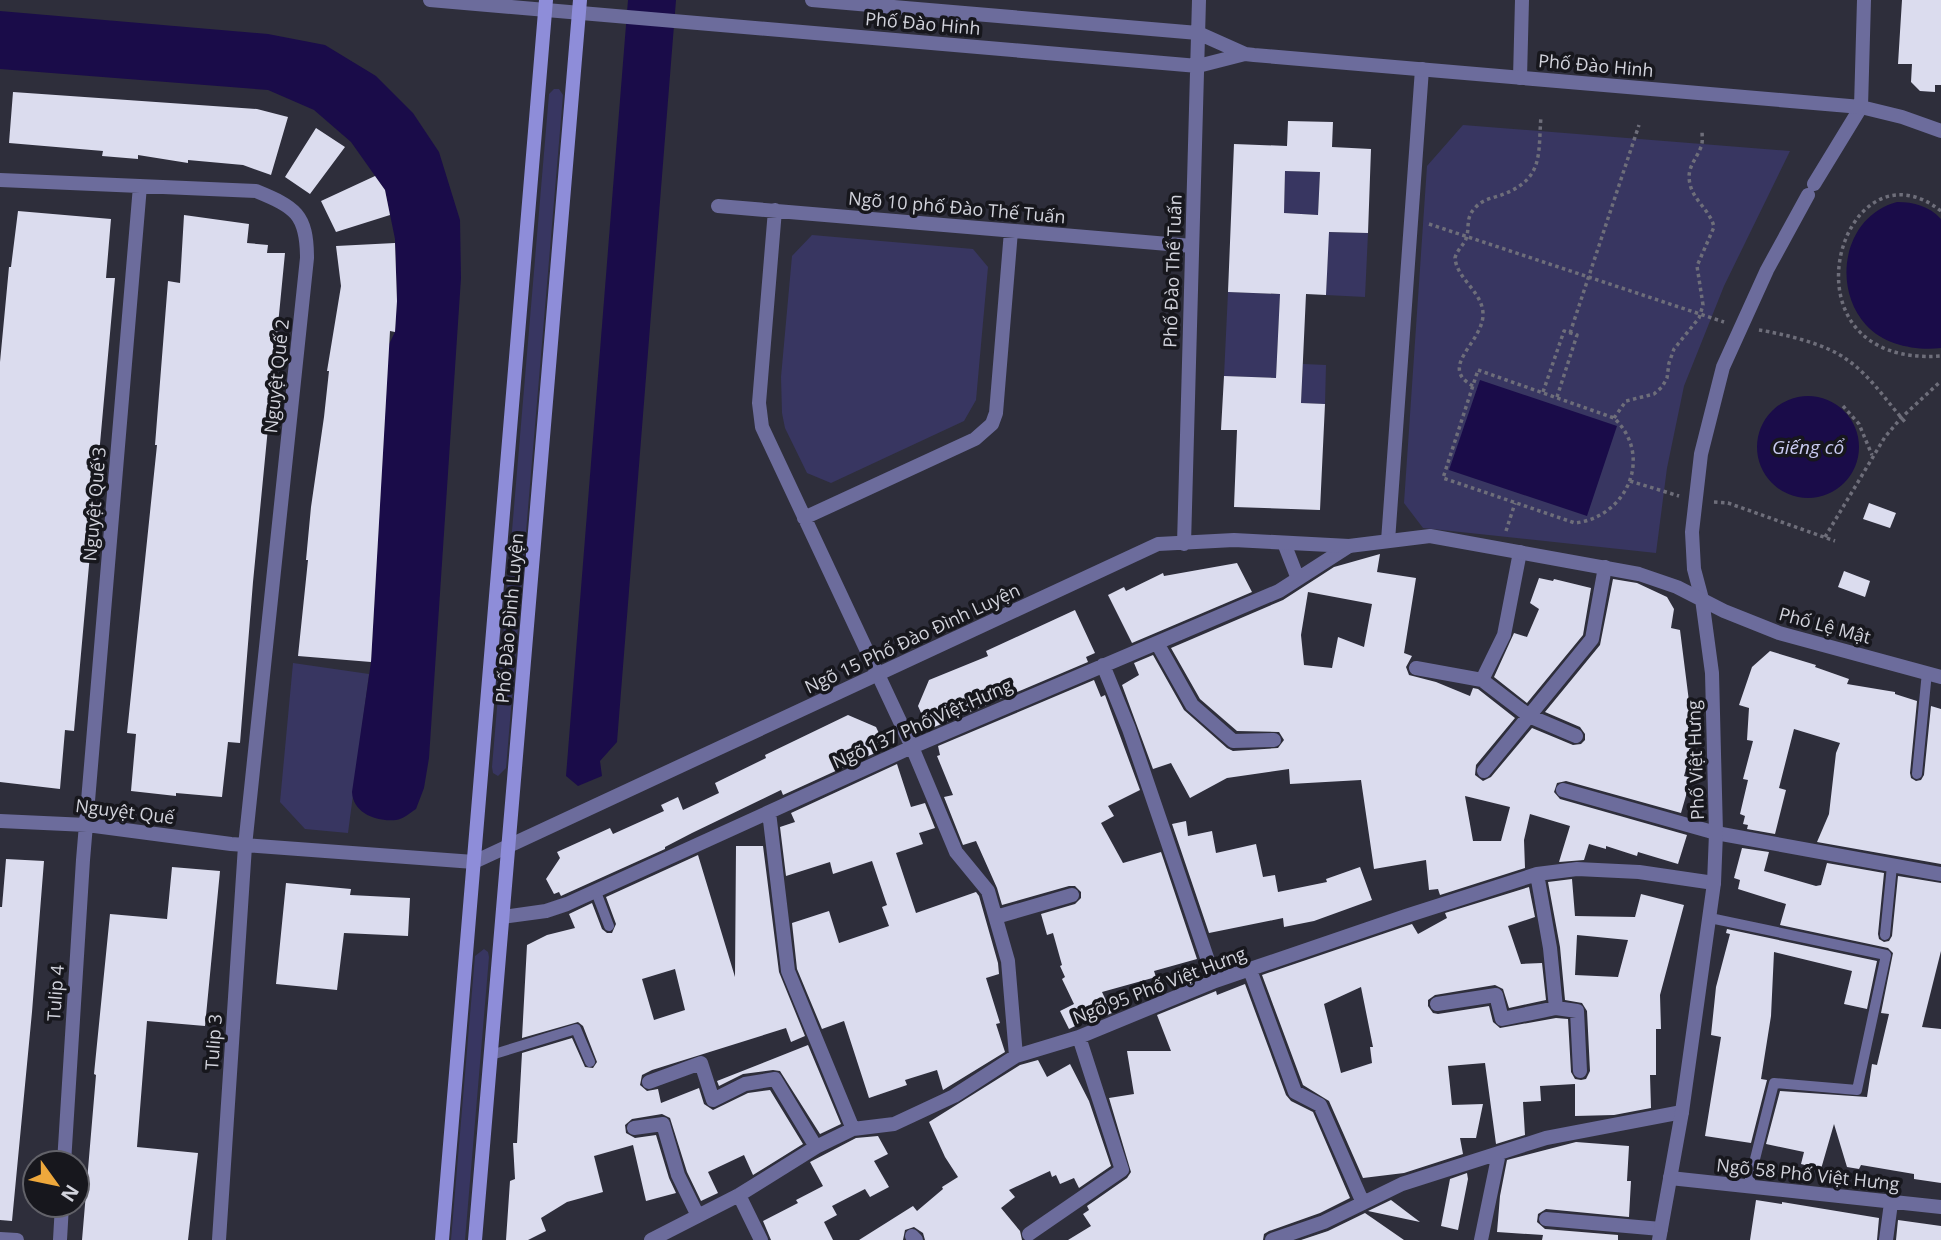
<svg xmlns="http://www.w3.org/2000/svg" width="1941" height="1240" font-family="'Open Sans',sans-serif">
<rect width="100%" height="100%" fill="#2e2e3b"/>
<path fill="#383661" d="M554,89H559L563,95L506,768L498,776L493,773L492,767L549,94Z
M1463,125L1790,151L1724,286L1684,386L1667,468L1656,553L1423,528L1404,503L1427,166Z
M1285,171L1320,172L1318,215L1284,213Z
M1323,232L1368,233L1365,297L1326,295L1328,248Z
M812,235L973,249L988,267L976,400L964,421L831,483L807,473L785,428L782,413L781,377L792,256Z
M1228,292L1280,294L1276,378L1224,376Z
M1303,364L1326,365L1325,404L1301,403Z
M293,663L369,674L348,833L305,829L280,802Z
M484,949L488,952L489,957L465,1240H451L475,956Z"/>
<path fill="#1a0c49" d="M628,0H676L617,742L600,761L602,776L578,786L566,776Z
M0,11L268,34L325,45L376,76L413,113L439,152L460,220L461,278L429,758L424,788L416,809C410,813 403,819 396,820C376,822 353,813 352,792L371,662L389,344L395,332L397,298L395,239L385,190L351,142L314,110L268,90L0,69Z
M1897,202C1914,202 1929,206 1941,219V348C1916,351 1884,345 1866,325C1831,286 1844,216 1897,202Z
M1480,380L1617,426L1587,516L1449,470Z
M1757 447a51 51 0 1 1 102 0a51 51 0 1 1-102 0Z"/>
<path fill="#dbdcee" fill-rule="evenodd" d="M1902,0H1941V85H1935V92L1920,91L1911,82L1912,64H1898Z
M13,92L257,109L288,117L271,175L243,165L188,160V163L138,155V159L102,156L103,151L9,143Z
M1288,121L1333,122L1332,147L1371,149L1368,233L1329,232L1326,295L1306,294L1301,403L1325,404L1320,510L1234,507L1237,430H1221L1224,376L1276,378L1280,294L1228,292L1234,144L1287,146ZM1285,171L1320,172L1318,215L1284,213Z
M316,128L345,147L310,194L285,177Z
M375,176L385,190L390,215L336,232L321,201Z
M18,211L111,219L106,278H115L74,731L65,730L60,789L0,782V362L9,267H11Z
M184,215L249,224L247,243L268,245L267,253H285L253,582L240,743L228,742L222,797L176,793V796L131,791L136,734L127,733L157,445H155L168,281L180,283Z
M395,243L397,301L395,332L390,331L371,662L298,656L308,560H306L311,507L324,417L329,371H327L341,286L336,246Z
M1869,503L1896,513L1890,528L1863,519Z
M1380,554L1377,572L1416,578L1404,653L1412,656L1406,667L1409,675L1436,682L1470,696L1473,688L1478,689L1515,718L1476,765L1475,775L1483,781L1491,777L1532,728L1573,745L1581,744L1585,740V734L1580,727L1545,712L1600,645L1613,579L1637,583L1667,597L1674,609L1671,628L1680,630L1694,741L1684,776L1691,778L1681,813L1566,781L1557,783L1554,792L1560,799L1687,835L1678,864L1638,852L1637,856L1606,846V849L1589,844L1584,860L1559,862L1570,826L1530,814L1524,840L1525,868L1440,895L1438,889L1429,890L1426,860L1374,869L1361,780L1290,784L1289,769L1227,778L1190,798L1171,763L1153,769L1122,685L1139,675L1134,663L1153,655L1184,710L1227,748L1233,751L1278,748L1284,740L1279,732L1237,731L1200,699L1171,648L1283,600L1334,567ZM1308,592L1372,604L1364,647L1338,637L1332,668L1304,665L1301,635ZM1465,796L1510,807L1501,841H1473Z
M1237,563L1252,592L1132,643L1108,595L1124,587L1126,591L1163,573L1164,576Z
M1844,571L1870,581L1865,597L1838,587Z
M1539,578L1553,581L1554,579L1591,588L1583,635L1527,703L1494,677L1514,633L1527,637L1539,609L1530,603Z
M1075,610L1095,653L1086,657L1088,662L932,728L931,724L927,726L918,706L929,680L988,656L986,651Z
M1770,651L1816,665L1815,667L1849,679L1847,684L1895,692V694L1917,701L1910,773L1911,778L1916,781L1921,780L1924,775L1931,706L1941,709V864L1817,842L1829,814L1836,753L1840,743L1794,729L1779,788L1786,790L1775,834L1747,829L1748,825L1743,824L1745,816L1740,814L1748,780L1743,779L1753,741L1747,740L1749,708L1739,705L1752,667Z
M1094,680L1101,697L1105,695L1140,790L1108,806L1114,816L1101,823L1123,863L1161,852L1197,959L1154,971L1156,977L1102,992L1112,1013L1097,1019L1096,1016L1069,1029L1060,1011L1074,1004L1062,979L1065,977L1060,966L1062,965L1053,933L1047,935L1041,914L1075,904L1081,898V892L1075,886H1069L1002,905L997,888L976,841L963,845L944,797L953,795L937,756L940,755L938,746Z
M848,715L876,727L886,748L783,795L781,790L692,833L665,847V849L563,895L561,896L559,892L554,894L546,879L560,858L557,852L610,828L613,834L664,811L661,805L678,797L683,810L719,793L715,783L766,758L765,755Z
M897,764L911,807L925,803L935,828L919,833L923,844L896,853L916,913L976,892L979,896L998,963L999,974L986,978L1000,1023L996,1024L1005,1052L943,1090L937,1070L905,1080L907,1085L869,1098L844,1021L822,1029L797,969L792,923L829,911L839,943L889,926L882,907L887,905L872,861L833,874L830,862L786,876L780,827L795,822L791,813Z
M1186,821L1188,836L1212,831L1216,853L1256,844L1263,877L1275,875L1278,892L1327,882L1326,879L1360,867L1372,900L1314,921L1284,927L1283,918L1209,933L1172,824Z
M736,846H763L779,972L805,1036L791,1042L786,1028L652,1070L642,1075L640,1085L647,1091L658,1089L661,1103L699,1088L704,1104L713,1110L748,1093L770,1090L803,1144L753,1175L744,1155L708,1172L718,1193L701,1201L687,1172L670,1118L662,1114L632,1119L625,1125L626,1133L635,1138L656,1135L669,1178L676,1193L646,1201L633,1145L594,1156L603,1192L567,1202L541,1218L546,1231L528,1240H506L510,1181L515,1179L513,1143H517L522,1053L572,1038L585,1067L593,1068L597,1062L583,1026L578,1022L522,1038L527,945L547,935L575,928L569,914L592,903L602,929L607,933H612L616,924L606,897L698,855L735,977ZM675,969L685,1010L654,1020L642,979Z
M1742,848L1769,852L1764,871L1816,886L1821,885L1827,863L1884,873L1878,934L1879,939L1884,942L1889,941L1892,936L1898,876L1941,883V951L1922,1027L1941,1029V1183L1914,1179V1174L1861,1165L1859,1169L1847,1167L1834,1124L1821,1169L1801,1164L1804,1152L1766,1144L1780,1091L1867,1097L1872,1064L1877,1065L1889,1014L1881,1013L1893,953L1888,948L1780,925L1786,904L1738,889L1740,880L1734,878Z
M6,859L44,861L32,1012L12,1221L0,1220V907H2Z
M172,867L220,871L205,1026L147,1021L137,1147L198,1153L188,1240H82L96,1075L94,1074L110,914L167,919Z
M1572,879L1575,916L1635,917L1641,894L1684,905L1660,995L1661,1029H1656V1075H1650L1651,1108L1614,1115L1575,1116V1084L1540,1086L1541,1101L1523,1102L1525,1135L1496,1144L1485,1063L1448,1066L1452,1105L1483,1104L1476,1138H1460L1463,1154L1404,1173L1363,1178L1329,1101L1303,1085L1262,975L1412,924L1418,934L1447,918L1445,913L1529,887L1535,917L1508,926L1521,964L1542,963L1546,1000L1509,1008L1503,989L1495,985L1435,995L1428,1000V1006L1433,1013L1438,1014L1489,1006L1493,1022L1500,1028L1556,1018L1568,1019L1571,1072L1575,1079L1581,1080L1586,1079L1590,1071L1587,1011L1582,1003L1565,1000L1560,947L1548,882ZM1577,935L1628,940L1618,977L1575,975ZM1361,987L1373,1047H1370L1372,1063L1341,1073L1324,1004Z
M286,883L351,889L350,895L410,898L408,936L344,933L337,990L276,984Z
M1727,929L1877,961L1867,1009L1844,1004L1852,971L1774,952L1771,1016L1761,1079L1767,1080L1751,1143L1705,1136L1721,1037L1711,1035L1716,987L1730,934L1726,933Z
M1245,984L1286,1095L1291,1101L1313,1112L1350,1198L1320,1213L1269,1231L1264,1234L1263,1240H1068L1091,1226L1083,1214L1089,1210L1087,1206L1127,1178L1131,1172L1109,1098L1134,1094L1127,1051H1171L1157,1015L1216,991L1217,995Z
M808,1045L841,1124L820,1134L780,1071L773,1070L743,1074L719,1086L717,1081Z
M1038,1060L1047,1077L1070,1064L1089,1101L1111,1166L1079,1188L1074,1178L1060,1184L1056,1175L1052,1177L1050,1171L1009,1190L1015,1197L1001,1208L1020,1231L1022,1240H925L923,1233L914,1227L905,1230L903,1240H859L913,1206L917,1211L943,1189L942,1187L958,1177L945,1157L929,1122L1020,1065Z
M878,1136L888,1154L874,1161L889,1187L870,1197L865,1189L832,1206L837,1215L824,1222L833,1240H771L763,1221L798,1203L796,1200L823,1186L810,1162L856,1138Z
M1576,1142L1629,1146L1627,1181H1631L1629,1217L1546,1209L1538,1214L1537,1222L1545,1229L1618,1235V1240H1542L1543,1235L1497,1232L1500,1196L1507,1160Z
M1467,1173L1468,1179L1458,1230L1441,1226L1450,1179Z
M1391,1200L1420,1222L1368,1211Z
M1756,1200L1782,1204V1202L1879,1218L1877,1240H1750Z
M1365,1213L1404,1240H1301L1328,1231Z
M1898,1220L1941,1226V1240H1896Z"/>
<g fill="none" stroke-linecap="round" stroke-linejoin="round">
<path stroke="#6e6e7a" stroke-width="3.5" stroke-dasharray="3.5 3.5" stroke-linecap="butt" d="M1941,211C1841,132 1772,368 1941,356
M1429,224L1724,322
M1759,330C1784,334 1826,344 1846,359C1870,375 1887,402 1906,423
M1570,333L1639,125
M1478,370L1614,418C1654,456 1627,517 1575,523L1443,478Z
M1473,386C1438,367 1481,344 1483,316C1484,292 1457,280 1455,258C1457,250 1463,246 1466,239C1470,228 1465,218 1475,208C1482,199 1494,198 1504,194C1544,178 1538,154 1541,116
M1543,392L1564,331L1577,335L1557,397
M1843,406L1859,424L1872,455
M1614,418L1626,401L1654,394L1662,387L1667,378L1669,363L1674,349L1699,318L1703,305L1697,266L1714,227C1710,210 1693,200 1690,184C1686,168 1696,160 1701,147C1703,143 1702,135 1702,130
M1630,481L1679,496
M1714,502L1728,503L1835,541
M1506,531L1515,503
M1825,537L1885,437L1901,418L1941,381"/>
<path stroke="#6c6c9c" stroke-width="10" d="M1917,774L1927,672
M596,892L609,926
M1710,918L1886,955L1857,1090L1774,1083L1748,1187
M1885,935L1892,866
M491,1055L576,1029L590,1062"/>
<path stroke="#6c6c9c" stroke-width="14" d="M1814,184L1861,107
M1702,599L1694,569L1692,532L1701,454L1723,367L1767,270L1808,195"/>
<path stroke="#6c6c9c" stroke-width="14" d="M1520,78L1522,0
M0,180L256,191C295,207 307,214 307,258L245,846L219,1240
M718,206L1192,246
M775,210L759,403L762,427L912,747L956,852L988,891L1008,961L1016,1056
M804,518L975,439L992,424L996,413L1011,231
M1388,541L1422,69
M1284,543L1298,579
M1157,643L1192,705L1233,741L1274,740
M1103,665L1129,729L1215,981
M1416,668L1482,680L1504,635L1520,552
M1482,680L1529,716L1576,736
M1484,771L1592,639L1605,567
M1563,790L1716,833L1941,874
M769,812L788,971L853,1129
M0,821L87,825L231,844L474,862
M1537,874L1550,948L1556,1008
M503,917L546,911L567,904L912,747L1279,591L1349,546
M996,917L1072,895
M1250,970L1295,1092L1320,1105L1363,1203
M1437,1004L1496,995L1502,1019L1556,1008L1577,1011L1580,1071
M649,1082L701,1063L713,1100L745,1084L775,1079L816,1147
M634,1128L663,1124L678,1175L698,1216
M64,1163L83,860L140,186
M1670,1178L1941,1207
M739,1195L761,1240
M1546,1219L1661,1229
M1029,1234L1122,1170L1079,1037
M912,1236L916,1240
M0,1239L17,1240
M60,1240L62,1205
M651,1240L739,1195L816,1147L853,1129L894,1124L954,1096L1016,1056L1079,1037L1215,981L1406,916L1537,874L1577,869L1639,872L1714,883
M1272,1240L1324,1222L1402,1184L1499,1153L1546,1138L1682,1112
M1481,1240L1499,1153
M1886,1240L1891,1203"/>
<path stroke="#6c6c9c" stroke-width="14" d="M430,0L1198,66L1245,54
M812,0L1198,33L1245,54L1254,55L1861,107L1902,117L1941,131
M1861,107L1864,0
M1184,544L1199,0
M474,862L1158,544L1234,540L1349,546L1430,536L1639,574L1677,587L1724,611L1779,633L1941,677
M1659,1240L1682,1112L1714,883L1716,833L1712,673L1702,599"/>
<path stroke="#8e8dd9" stroke-width="14" d="M442,1240L546,0
M475,1240L580,0"/>
</g>
<g text-anchor="middle" dominant-baseline="central" stroke-width="7" stroke-linejoin="round" paint-order="stroke">
<g font-size="18" fill="#d2d3dc" stroke="#17171d">
<text transform="translate(923 23) rotate(5)">Phố Đào Hinh</text>
<text transform="translate(1596 65) rotate(5)">Phố Đào Hinh</text>
<text transform="translate(957 207) rotate(5)">Ngõ 10 phố Đào Thế Tuấn</text>
<text transform="translate(1172 271) rotate(-88)">Phố Đào Thế Tuấn</text>
<text transform="translate(276 376) rotate(-84)">Nguyệt Quế 2</text>
<text transform="translate(94 504) rotate(-85)">Nguyệt Quế 3</text>
<text transform="translate(509 618) rotate(-85)">Phố Đào Đình Luyện</text>
<text transform="translate(1825 625) rotate(15)">Phố Lệ Mật</text>
<text transform="translate(912 638) rotate(-25)">Ngõ 15 Phố Đào Đình Luyện</text>
<text transform="translate(922 723) rotate(-24)">Ngõ 137 Phố Việt Hưng</text>
<text transform="translate(1695 760) rotate(-92)">Phố Việt Hưng</text>
<text transform="translate(125 811) rotate(7)">Nguyệt Quế</text>
<text transform="translate(1159 985) rotate(-21)">Ngõ 95 Phố Việt Hưng</text>
<text transform="translate(55 993) rotate(-86)">Tulip 4</text>
<text transform="translate(213 1042) rotate(-86)">Tulip 3</text>
<text transform="translate(1808 1174) rotate(6)">Ngõ 58 Phố Việt Hưng</text>
</g>
<g font-size="19" font-style="italic" fill="#cacbf2" stroke="#17171d">
<text x="1808" y="447">Giếng cổ</text>
</g>
</g>
<g transform="translate(56 1184) rotate(123)"><circle r="33" fill="#17171d" stroke="#626269" stroke-width="2"/>
<path d="M0-5L12 26L0 18L-12 26Z" fill="#eea83c"/>
<text y="-10" font-size="19" font-weight="bold" text-anchor="middle" fill="#d2d3dc">N</text>
</g>
</svg>
